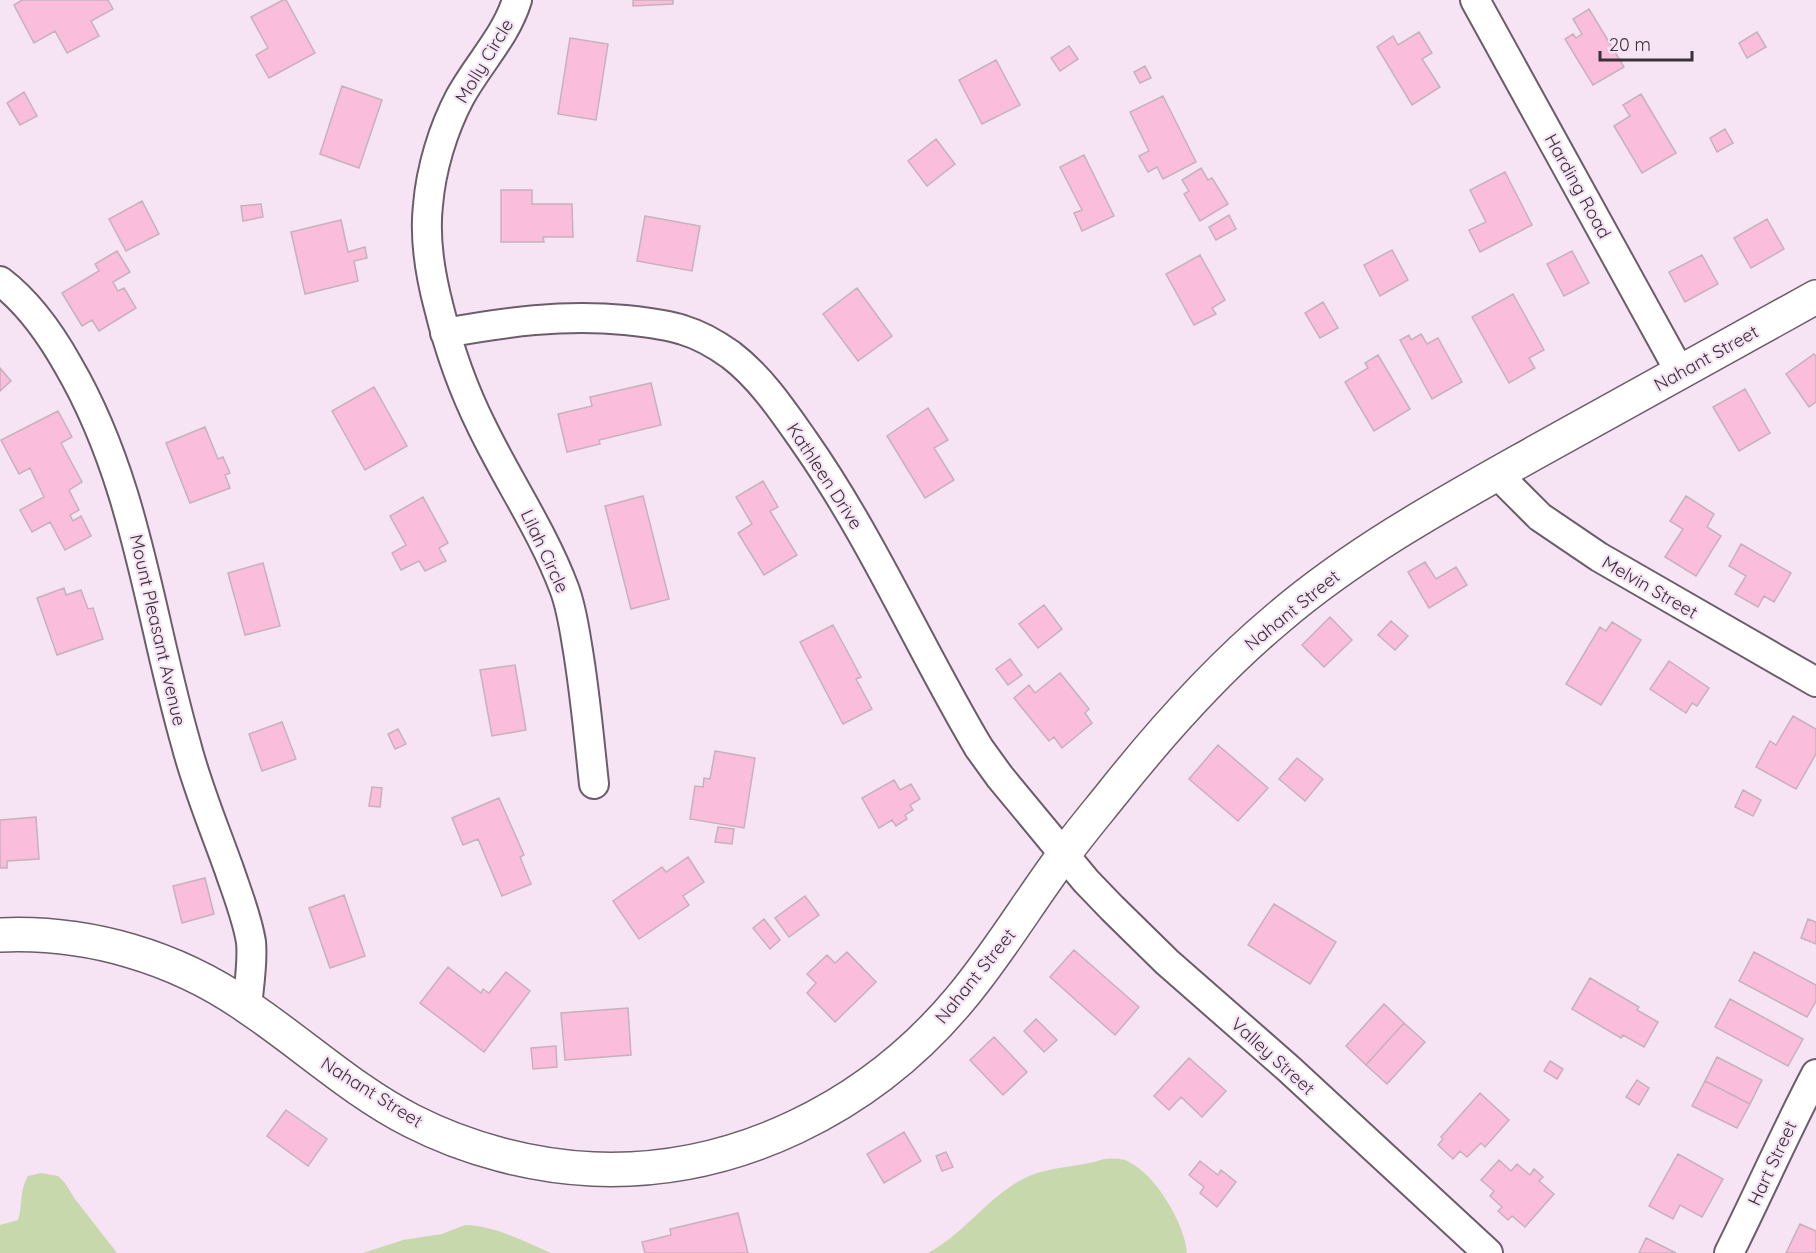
<svg xmlns="http://www.w3.org/2000/svg" width="1816" height="1253" font-family="Quicksand,sans-serif">
<rect width="100%" height="100%" fill="#f6e3f4"/>
<path fill="#c7d8ac" d="M1104,1159C1112,1159 1121,1158 1127,1161C1155,1173 1185,1224 1187,1253H928C964,1234 987,1198 1023,1179C1047,1166 1078,1168 1104,1159Z
M41,1173L58,1176L65,1183L75,1199L117,1253H0V1225L18,1220C23,1205 19,1191 28,1176Z
M465,1225C496,1226 523,1241 551,1253H363L403,1240L442,1234Z"/>
<path fill="#fabddc" stroke="#c7b1bc" stroke-width="1.5" d="M22,0H108L113,9L91,21L99,36L67,53L55,31L34,43L14,5Z
M283,0H286L315,53L269,78L256,55L268,48L251,17Z
M633,0H673V4L633,6Z
M1589,9L1624,67L1593,85L1565,39L1573,34L1576,38L1582,34L1573,19Z
M1419,32L1432,53L1422,59L1440,87L1412,105L1377,47L1393,36L1398,45Z
M1757,32L1766,47L1747,58L1739,43Z
M570,38L608,44L596,120L558,114Z
M1069,46L1078,59L1060,71L1051,58Z
M996,60L1020,105L982,124L959,80Z
M1145,66L1151,78L1140,83L1134,72Z
M342,86L382,100L359,168L320,154Z
M24,92L37,116L20,125L7,103Z
M1641,94L1676,153L1642,173L1614,126L1630,116L1623,105Z
M1163,96L1196,162L1163,179L1157,167L1148,172L1139,156L1149,151L1130,112Z
M1725,129L1733,143L1717,152L1710,138Z
M936,139L955,164L927,186L908,161Z
M1084,155L1114,216L1082,231L1074,213L1082,210L1060,167Z
M1201,168L1208,180L1212,178L1228,204L1200,221L1184,194L1189,191L1182,180Z
M1505,172L1532,225L1480,252L1469,230L1486,222L1470,190Z
M501,190H532V204H572L573,237H543L544,242H501Z
M142,201L159,234L126,251L109,219Z
M261,204L263,217L243,221L241,206Z
M1229,215L1236,229L1216,240L1209,227Z
M645,216L700,226L692,271L637,261Z
M1767,219L1784,249L1751,268L1734,238Z
M341,220L348,252L365,247L367,258L354,261L358,281L305,294L291,232Z
M1392,250L1408,280L1380,296L1364,265Z
M117,251L130,272L113,282L118,291L124,288L136,308L99,331L92,320L82,326L62,293L99,271L95,264Z
M1572,251L1589,283L1564,296L1547,264Z
M1200,255L1225,300L1212,308L1216,314L1194,325L1166,274Z
M1702,255L1718,284L1685,302L1669,272Z
M857,288L892,336L858,361L823,314Z
M1513,294L1544,350L1529,358L1535,368L1509,383L1472,317Z
M1323,302L1338,328L1320,338L1305,313Z
M1421,334L1427,344L1438,338L1462,382L1432,399L1400,340L1409,335L1411,340Z
M1814,354L1816,356V402L1809,407L1786,374Z
M1378,355L1410,409L1374,431L1345,382L1368,368L1365,363Z
M0,368L11,381L0,391Z
M651,383L661,425L599,440L600,444L567,452L558,414L592,406L590,397Z
M374,387L407,446L365,470L332,411Z
M1745,389L1770,433L1739,451L1713,407Z
M928,408L948,440L934,448L954,480L925,498L887,436Z
M58,411L72,437L61,443L82,482L69,490L79,510L70,515L73,521L81,516L91,536L65,550L50,522L32,532L20,510L44,497L30,468L19,474L1,440Z
M205,427L218,459L223,457L230,473L225,475L230,488L190,503L166,443Z
M763,481L778,507L770,511L797,555L764,575L738,533L752,524L736,497Z
M643,496L669,599L631,609L605,506Z
M1686,496L1714,514L1707,527L1721,536L1696,576L1665,557L1683,529L1670,521Z
M423,497L448,543L439,548L446,561L425,571L419,561L401,570L392,553L406,545L390,516Z
M1741,544L1791,573L1774,602L1764,596L1758,607L1735,594L1746,576L1729,566Z
M1425,562L1436,579L1456,567L1467,585L1429,608L1408,572Z
M263,563L280,626L245,635L228,573Z
M64,588L66,595L81,590L88,609L93,608L103,639L57,655L37,598Z
M1044,605L1062,629L1038,648L1019,624Z
M1330,617L1352,640L1324,667L1302,645Z
M1391,621L1408,636L1395,650L1378,635Z
M1612,622L1641,640L1601,705L1566,684L1600,627L1606,631Z
M833,625L861,677L856,679L872,709L843,724L800,642Z
M1010,659L1022,675L1008,685L996,669Z
M1669,661L1709,688L1697,706L1692,703L1686,713L1650,689Z
M515,665L526,730L492,736L480,670Z
M1060,673L1089,709L1085,713L1092,723L1062,748L1054,737L1049,741L1014,698L1029,685L1035,693Z
M1793,716L1816,729V754L1796,789L1756,767L1770,741L1776,745Z
M282,722L296,759L262,771L249,734Z
M398,729L406,744L395,749L388,734Z
M1218,745L1268,788L1238,821L1189,779Z
M715,751L755,758L744,828L690,819L695,786L703,787L704,778L710,779Z
M1297,758L1323,779L1305,801L1279,779Z
M894,780L900,790L911,784L920,799L910,805L913,810L905,815L907,819L896,826L892,820L879,828L862,798Z
M372,787L382,788L380,807L369,806Z
M1743,790L1761,800L1753,816L1735,807Z
M499,798L524,855L520,857L531,884L502,896L478,839L463,845L452,818Z
M36,817L39,859L7,861V868H0V820Z
M718,827L734,829L732,844L715,842Z
M688,857L704,882L683,896L689,905L639,939L613,901L662,867L666,872Z
M205,878L214,914L182,923L173,886Z
M344,895L365,956L330,968L309,908Z
M805,896L819,915L789,937L775,918Z
M1274,904L1336,942L1310,984L1248,945Z
M764,919L780,940L770,949L753,928Z
M1808,919L1816,922V944L1801,938Z
M1074,950L1139,1007L1115,1035L1050,977Z
M847,952L876,982L835,1022L807,993L816,983L807,974L827,955L835,963Z
M1754,952L1816,985V1001L1807,1017L1739,981Z
M448,967L481,993L483,989L489,993L506,972L530,991L484,1052L420,1003Z
M1590,978L1639,1007L1637,1010L1658,1022L1644,1047L1623,1035L1621,1038L1572,1009Z
M1730,999L1803,1039L1788,1066L1715,1027Z
M1384,1004L1404,1023L1366,1065L1346,1046Z
M628,1008L631,1055L565,1060L561,1013Z
M1036,1019L1057,1040L1044,1052L1024,1031Z
M1404,1023L1425,1042L1387,1084L1366,1065Z
M994,1037L1027,1072L1003,1095L970,1060Z
M556,1046L557,1067L533,1069L531,1048Z
M1717,1057L1762,1080L1750,1104L1705,1081Z
M1189,1058L1226,1091L1202,1117L1181,1097L1169,1110L1154,1096Z
M1550,1061L1563,1069L1557,1079L1544,1071Z
M1637,1080L1649,1088L1639,1105L1626,1097Z
M1705,1081L1750,1104L1737,1128L1692,1106Z
M1480,1093L1509,1120L1485,1147L1481,1143L1467,1157L1460,1151L1453,1159L1438,1145L1443,1139L1441,1137Z
M286,1110L327,1139L308,1166L267,1136Z
M904,1132L921,1161L884,1183L867,1154Z
M946,1152L953,1167L942,1171L936,1156Z
M1678,1154L1723,1179L1702,1217L1680,1205L1673,1219L1649,1206Z
M1499,1160L1511,1171L1517,1164L1530,1175L1534,1169L1543,1177L1539,1181L1554,1194L1525,1227L1512,1216L1508,1220L1498,1211L1502,1207L1490,1196L1494,1191L1481,1180Z
M1200,1161L1218,1175L1221,1170L1236,1182L1217,1207L1200,1193L1204,1187L1189,1175Z
M738,1213L748,1253H645L642,1242L671,1235L670,1229Z
M1800,1224L1816,1231V1253H1786Z
M1646,1238L1676,1253H1639Z"/>
<g fill="none" stroke-linecap="round" stroke-linejoin="round">
<g stroke="#6c5d6b" stroke-width="32">
<path id="street" d="M517,0C506,36 478,64 460,97C443,129 431,169 428,205C424,240 430,274 439,308C449,349 463,389 482,427C508,481 543,532 564,588C571,606 574,626 577,645C585,691 589,738 594,784
M1475,0L1680,372
M0,281C29,303 50,333 68,365C137,483 149,616 186,744C197,787 214,827 229,869C237,893 247,917 251,942C253,963 249,985 247,1006
M445,333C505,322 564,314 625,320C644,322 665,324 683,330C700,335 717,345 731,355C761,378 783,411 804,441C872,538 919,647 979,748L1000,777L1086,881L1112,908L1167,962L1289,1069L1488,1253
M1497,474L1540,517L1599,557L1816,682
M1729,1253C1759,1193 1785,1133 1816,1074"/>
</g>
<g stroke="#6c5d6b" stroke-width="36">
<path id="secondary" d="M0,935C88,931 177,957 249,1008C304,1045 353,1091 412,1121C467,1149 531,1166 593,1169C735,1175 870,1107 960,999C998,954 1028,903 1063,856C1078,835 1095,815 1111,795C1161,732 1215,671 1277,619C1355,552 1447,502 1536,452C1630,400 1723,348 1816,297"/>
</g>
<use href="#street" stroke="#fff" stroke-width="28"/>
<use href="#secondary" stroke="#fff" stroke-width="33"/>
</g>
<g text-anchor="middle" dominant-baseline="central" stroke-width="4.5" stroke-linejoin="round" paint-order="stroke">
<g font-size="18" fill="#383137" stroke="#f6e3f4">
<text transform="translate(484 61) rotate(-59)">Molly Circle</text>
<text transform="translate(1578 186) rotate(61)">Harding Road</text>
<text transform="translate(1706 358) rotate(-29)">Nahant Street</text>
<text transform="translate(825 476) rotate(57)">Kathleen Drive</text>
<text transform="translate(545 551) rotate(65)">Lilah Circle</text>
<text transform="translate(1650 587) rotate(30)">Melvin Street</text>
<text transform="translate(1292 610) rotate(-39)">Nahant Street</text>
<text transform="translate(158 630) rotate(77)">Mount Pleasant Avenue</text>
<text transform="translate(975 976) rotate(-51)">Nahant Street</text>
<text transform="translate(1273 1056) rotate(42)">Valley Street</text>
<text transform="translate(372 1092) rotate(32)">Nahant Street</text>
<text transform="translate(1772 1163) rotate(-65)">Hart Street</text>
</g>
</g>
<path d="M1600 51v9h92v-9" fill="none" stroke="#383137" stroke-width="3"/>
<text x="1609" y="51" font-size="18" fill="#383137" stroke="#f6e3f4" stroke-width="4.5" paint-order="stroke">20 m</text>
</svg>
